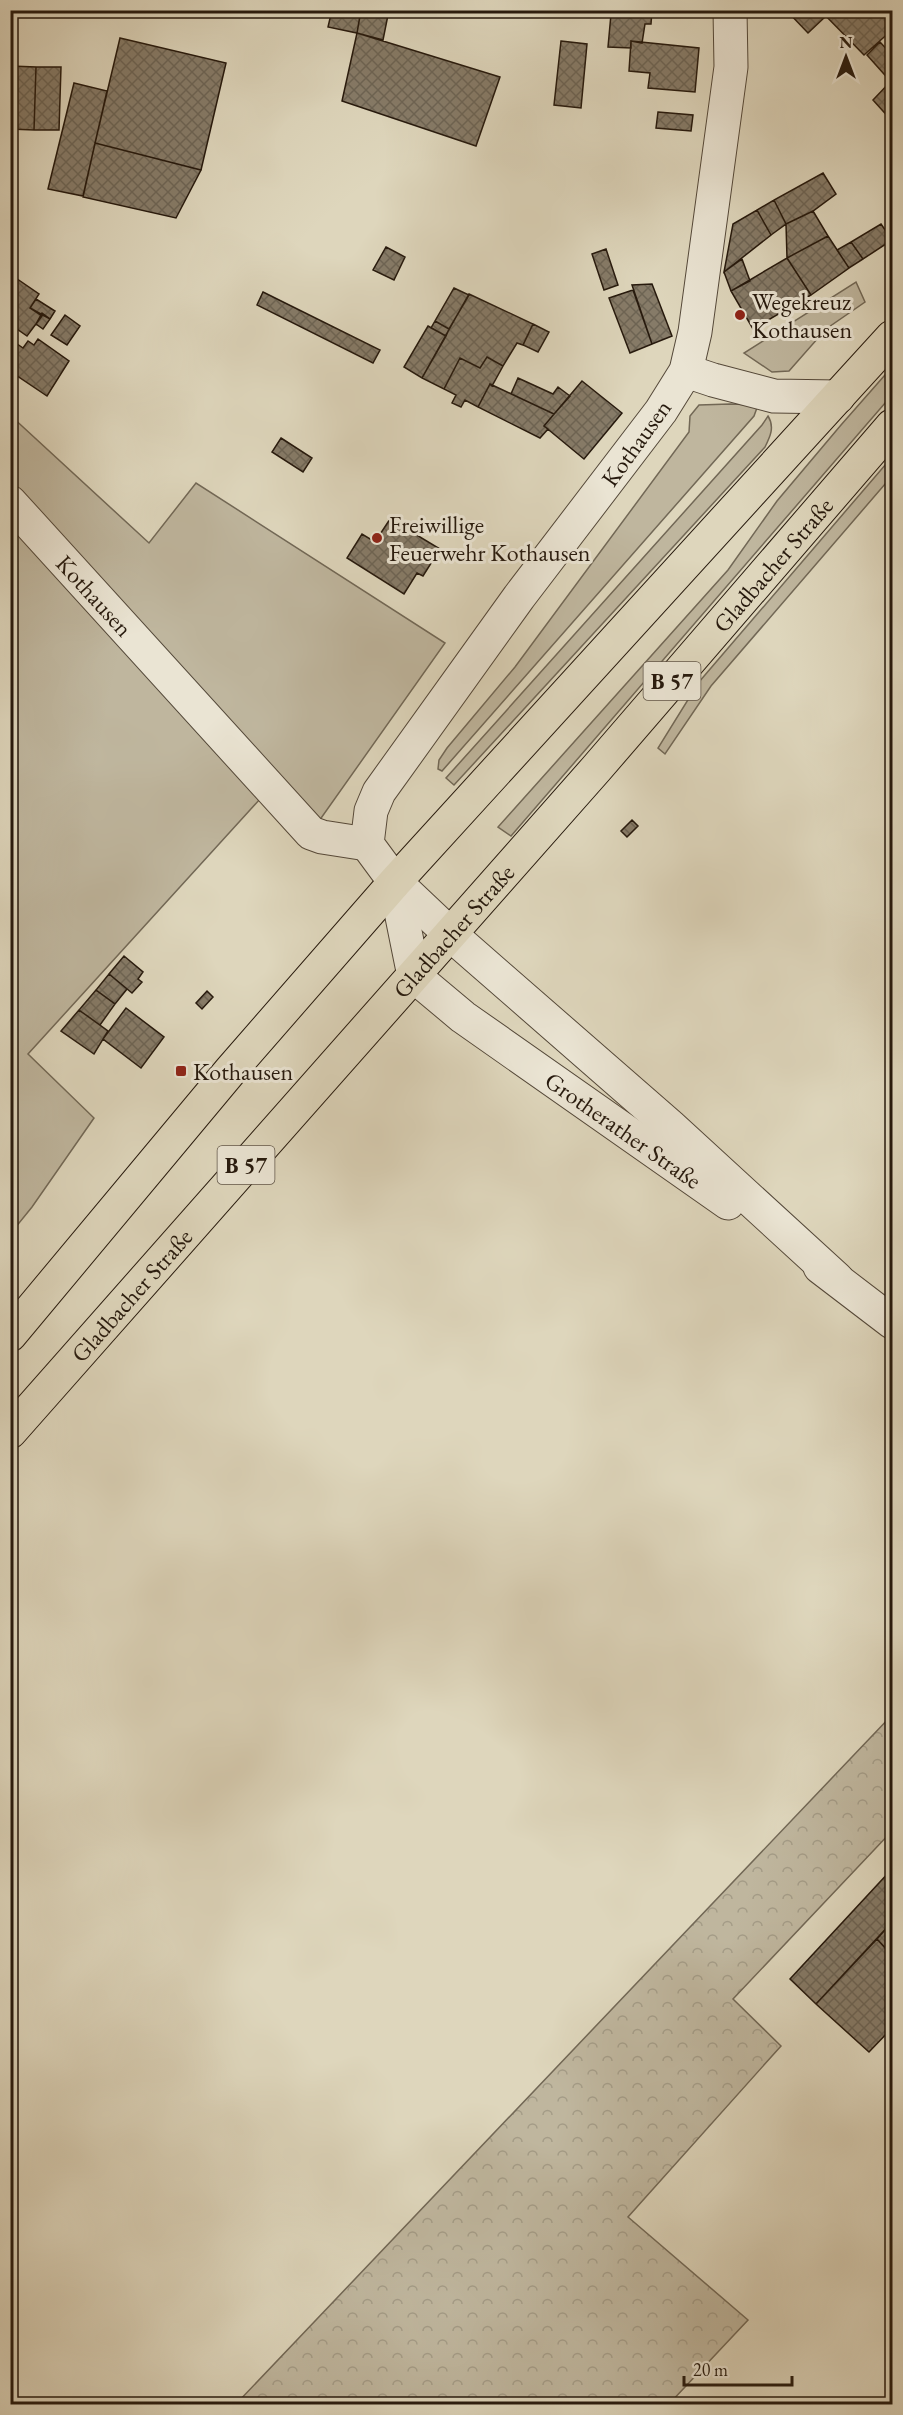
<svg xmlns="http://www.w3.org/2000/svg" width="903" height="2415" font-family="'EB Garamond',serif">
<defs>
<pattern id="forest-crowns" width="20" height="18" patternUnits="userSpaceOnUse" patternTransform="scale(1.5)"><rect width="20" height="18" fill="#bfb69e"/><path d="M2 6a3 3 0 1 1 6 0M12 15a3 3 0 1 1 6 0" fill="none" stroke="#a49c87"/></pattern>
<pattern id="building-cross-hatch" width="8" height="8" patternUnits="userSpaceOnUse" patternTransform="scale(1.5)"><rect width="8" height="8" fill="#867b68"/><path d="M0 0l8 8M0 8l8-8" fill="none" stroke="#6d6454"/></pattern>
</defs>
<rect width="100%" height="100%" fill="#ded6bc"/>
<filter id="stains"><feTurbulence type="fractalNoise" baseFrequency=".00333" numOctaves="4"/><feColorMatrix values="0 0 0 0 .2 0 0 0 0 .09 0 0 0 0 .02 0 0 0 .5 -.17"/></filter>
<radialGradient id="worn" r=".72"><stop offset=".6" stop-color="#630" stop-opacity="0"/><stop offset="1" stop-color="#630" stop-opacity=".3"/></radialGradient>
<path fill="#bfb69e" stroke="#726856" stroke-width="1.5" d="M856,282L865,302L826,329L789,371L772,372L744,353Z
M892,367V395L511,836L498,827L728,570L777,501L841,425Z
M730,404L758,405L754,416L442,771L438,769L439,760L447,748L515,667L689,432L690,416L699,405Z
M10,415L149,543L196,483L445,643L302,845L260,799L28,1054L94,1118L32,1207L11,1233Z
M768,416C775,427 770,437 765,447L454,785L446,778L762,425Z
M892,457V476L711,686L665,754L658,748L699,682Z"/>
<path fill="url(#forest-crowns)" stroke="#726856" stroke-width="1.5" d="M891,1716L892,1718V1831L733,1999L781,2046L628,2217L748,2320L669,2404H236Z"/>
<path fill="url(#building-cross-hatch)" stroke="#26190d" stroke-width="1.5" d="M332,10H361L357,33L328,27Z
M361,10H389L383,40L357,33Z
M628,10H652L651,24H645L642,43L631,41V48L608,47L611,14Z
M786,10H824L826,16L808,33Z
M824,10H892V30L864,55L823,13Z
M357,33L500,77L476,146L342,101Z
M120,38L226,63L201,170L95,143Z
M561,41L587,44L581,108L554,105Z
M631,41L699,48L695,92L648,88L650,73L629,71Z
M880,42L892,55V83L867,55Z
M10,66L36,67L34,130L10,129Z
M36,67H61L59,130H34Z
M891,81L892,83V121L873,100Z
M74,83L107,91L83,196L48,189Z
M658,112L693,115L691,131L656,128Z
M95,143L201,170L176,218L83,197Z
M823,173L836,194L813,211L786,224L774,200Z
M774,200L786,224L771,235L757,210Z
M757,210L771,235L724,272L733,224Z
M813,211L828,236L787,258L786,224Z
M881,224L892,240L863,259L851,242Z
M828,236L849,268L811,295L787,258Z
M851,242L863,259L849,268L837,250Z
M386,247L405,257L394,280L373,270Z
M606,249L618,285L604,290L592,254Z
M787,258L811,295L753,329L731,291Z
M742,259L750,281L731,291L724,272Z
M10,274L39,294L30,308L42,316L27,336L10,324Z
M652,284L672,336L652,344L632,285Z
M454,288L469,295L449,329L435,321Z
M633,290L652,344L630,353L609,298Z
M263,292L380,350L373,363L257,305Z
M469,294L533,324L523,345L517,343L503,366L487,357L480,368L460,358L444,389L422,378Z
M36,299L55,311L50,319L30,308Z
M42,313L50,319L43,329L36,324Z
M65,315L80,326L67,345L51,335Z
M435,321L449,329L446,336L431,328Z
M533,324L549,332L538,352L523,345Z
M428,326L446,336L422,378L404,367Z
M10,339L23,348L28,341L34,345L38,339L69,361L47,396L10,371Z
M487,357L503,366L492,386L490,384L478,407L465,400L461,407L452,403L456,395L444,389L460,358L480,368Z
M518,378L553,394L558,387L570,396L554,414L511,394Z
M582,381L622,413L584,459L544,426Z
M490,384L554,414L544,426L548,429L540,438L478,407Z
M281,438L312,458L303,472L272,452Z
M390,519L440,549L423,576L417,573L404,594L347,558L362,534L375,542Z
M632,820L638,826L627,837L621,831Z
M124,956L143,972L138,979L142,982L132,993L109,974Z
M109,974L127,989L115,1004L96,990Z
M96,990L115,1004L100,1025L79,1010Z
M207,991L213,997L202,1009L196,1003Z
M126,1008L164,1037L141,1068L103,1039Z
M79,1010L108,1031L94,1054L61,1031Z
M892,1869V1922L816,2004L790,1979Z
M892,1922V1944L887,1950L877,1939Z
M877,1939L892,1955V2028L869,2052L816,2004Z"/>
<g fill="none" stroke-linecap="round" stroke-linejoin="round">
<g stroke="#544839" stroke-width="35">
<g id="minor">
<path d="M730,10L731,67L695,332L686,371L661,411L519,597L379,792L371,811L367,844L395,882L450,934L670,1126L837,1279"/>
<path d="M686,371L713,380L774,396L838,397"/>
<path id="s1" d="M10,502L311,833L322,837L367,844"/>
<path id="s2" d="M395,882L414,976L463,1017L728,1203"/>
<path d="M820,1267L892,1322"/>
</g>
</g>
<g stroke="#26190d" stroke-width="35">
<g id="major">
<path d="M10,1335L231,1070L395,882L892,337"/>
<path id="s3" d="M10,1432L596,769L892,426"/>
</g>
</g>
<use href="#minor" stroke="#eae4d3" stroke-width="33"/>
<use href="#major" stroke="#ded6bc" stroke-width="33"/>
</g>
<g fill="#8f2418" stroke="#eae4d3" stroke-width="2">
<circle cx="740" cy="315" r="6"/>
<circle cx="377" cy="538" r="6"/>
<rect x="175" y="1065" width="12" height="12" rx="3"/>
</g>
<g text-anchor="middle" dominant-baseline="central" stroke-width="6" stroke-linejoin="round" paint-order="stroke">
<g fill="#eae4d3" stroke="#615648" stroke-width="1.5">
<rect x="643.5" y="662" width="57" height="38" rx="4.5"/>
<rect x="217.5" y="1146" width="57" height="38" rx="4.5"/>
</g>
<g font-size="22" font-weight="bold" fill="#26190d">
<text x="672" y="681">B 57</text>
<text x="246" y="1165">B 57</text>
</g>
<g font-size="24" fill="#26190d" stroke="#eae4d3" text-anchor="start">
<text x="752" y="301">Wegekreuz<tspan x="752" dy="28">Kothausen</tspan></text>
<text x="389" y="524">Freiwillige<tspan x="389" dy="28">Feuerwehr Kothausen</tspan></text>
<text x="193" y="1071">Kothausen</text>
</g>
<g font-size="24" fill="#26190d" stroke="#eae4d3">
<text transform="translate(636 443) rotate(-54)">Kothausen</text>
<text stroke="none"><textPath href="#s3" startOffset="1155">Gladbacher Straße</textPath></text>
<text stroke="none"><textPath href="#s1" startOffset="126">Kothausen</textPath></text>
<text stroke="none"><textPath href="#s3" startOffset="669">Gladbacher Straße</textPath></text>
<text stroke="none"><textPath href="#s2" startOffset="356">Grotherather Straße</textPath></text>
<text stroke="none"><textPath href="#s3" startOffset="183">Gladbacher Straße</textPath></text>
</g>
</g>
<rect width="903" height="2415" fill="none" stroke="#ded6bc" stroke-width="36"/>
<rect x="12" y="12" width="879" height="2391" fill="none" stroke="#26190d" stroke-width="3"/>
<rect x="18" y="18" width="867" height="2379" fill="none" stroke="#26190d" stroke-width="1.5"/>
<g transform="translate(846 57)" stroke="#eae4d3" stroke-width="4.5" paint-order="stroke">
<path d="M0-4.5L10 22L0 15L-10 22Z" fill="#26190d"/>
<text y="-9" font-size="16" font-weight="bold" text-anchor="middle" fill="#26190d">N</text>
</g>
<path d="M684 2376v9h108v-9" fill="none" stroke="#26190d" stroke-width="3"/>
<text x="693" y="2376" font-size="18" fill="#26190d" stroke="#eae4d3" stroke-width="4.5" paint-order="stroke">20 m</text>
<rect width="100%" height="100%" filter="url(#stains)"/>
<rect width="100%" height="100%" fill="url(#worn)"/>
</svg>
